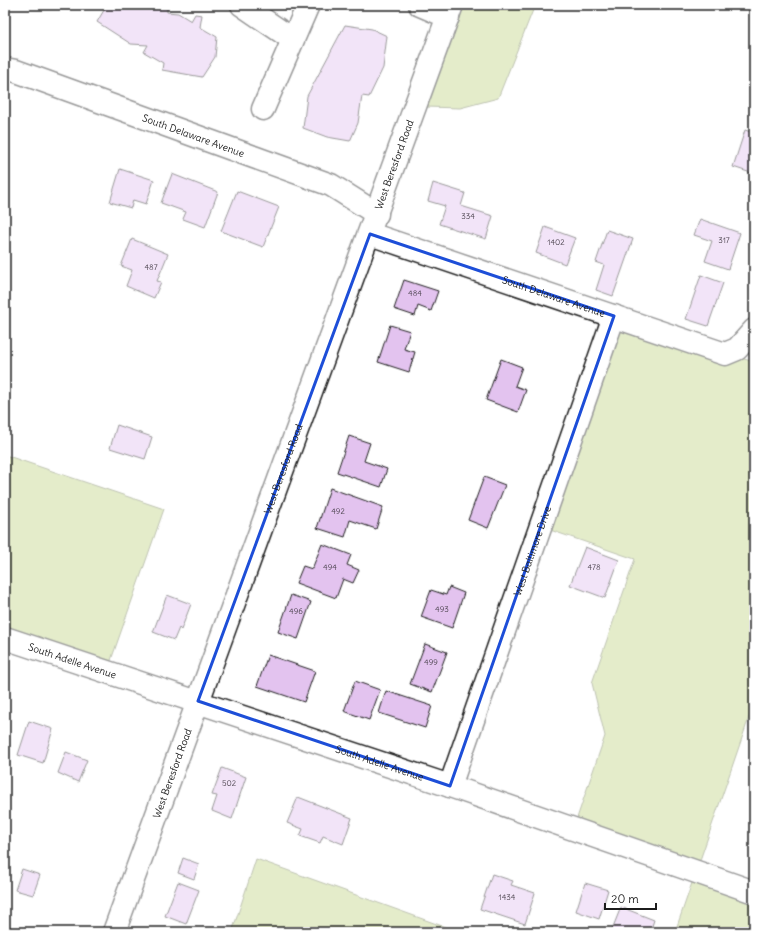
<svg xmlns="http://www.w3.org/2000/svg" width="759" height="937" font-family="Delius,sans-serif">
<rect width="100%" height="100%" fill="#fff"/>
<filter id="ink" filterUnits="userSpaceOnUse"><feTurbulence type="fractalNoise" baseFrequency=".025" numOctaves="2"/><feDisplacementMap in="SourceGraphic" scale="8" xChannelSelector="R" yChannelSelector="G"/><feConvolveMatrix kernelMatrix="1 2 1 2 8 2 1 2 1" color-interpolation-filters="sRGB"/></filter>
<g filter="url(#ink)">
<path fill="#c3d68b" stroke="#707954" d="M463,5H535L498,98L460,108L426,107Z
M621,327L738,361L741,358L754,362V703L699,863L576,821L605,736L592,683L635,559L550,530Z
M5,455L164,509L110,663L5,629Z
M256,859L445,927L443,932H232Z
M693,880L754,901V932H675Z"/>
<path fill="#e3c3ef" stroke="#1c1c1c" d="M107,5H167V12L178,13L191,21L195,14L202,15L200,27L217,37L215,57L202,77L162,70L163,63L144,52L148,45L131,44L97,22Z
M345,25L372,29L387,36L383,68L369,97L362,96L358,123L350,141L327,137L303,128L307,96Z
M745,130L754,133V174L733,167Z
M120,169L154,180L146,204L133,200L131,208L110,202Z
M172,174L218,192L205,227L183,219L186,212L161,203Z
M433,183L465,193L461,206L493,216L486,239L439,224L445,206L428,201Z
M237,191L279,207L263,247L221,231Z
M700,219L740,233L728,269L705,261L712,241L694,235Z
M545,227L575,238L565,264L536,253Z
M607,230L633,239L613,296L596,290L604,265L596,262Z
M132,239L168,254L157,281L161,282L154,298L126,286L132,270L121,266Z
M701,275L723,283L708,326L686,319Z
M404,280L438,291L431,311L418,306L415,316L394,309Z
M390,325L410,331L404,349L415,352L409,372L378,362Z
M501,359L522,367L515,386L526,390L518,412L486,400Z
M117,425L152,437L145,459L110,448Z
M349,436L370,443L364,461L387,469L381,487L337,472Z
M484,477L505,485L488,528L468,520Z
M330,488L383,507L376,529L350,520L345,537L317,528Z
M322,544L351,555L347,565L359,570L353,583L343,579L336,598L296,583L303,566L312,569Z
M585,547L619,560L605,598L570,585Z
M449,587L464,593L452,628L421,617L431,590L446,595Z
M167,595L191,604L181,630L179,628L174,640L153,632Z
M291,595L311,602L298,639L278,632Z
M425,644L447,652L432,692L410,684Z
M268,655L315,671L304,702L257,686Z
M355,681L380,690L369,720L344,711Z
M386,691L432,706L425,728L379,713Z
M29,721L53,729L43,763L18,755Z
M66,752L87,760L78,782L58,773Z
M222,768L246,777L232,819L212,811L217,796L212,795Z
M298,797L352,818L343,844L323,836L320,843L300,836L303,829L287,823Z
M183,858L199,864L194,879L178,873Z
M22,869L40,875L33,895L15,890Z
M492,874L513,881L511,885L535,893L525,924L480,909Z
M178,882L199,890L186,924L165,916Z
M585,883L608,890L599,919L576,911Z
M621,907L654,920L650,932H611Z"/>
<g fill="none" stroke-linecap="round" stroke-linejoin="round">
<g stroke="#1c1c1c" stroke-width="25">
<g id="minor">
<path d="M242,5L292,39"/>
<path d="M420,5L448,17"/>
<path id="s1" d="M5,69L16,71L331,185L377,214"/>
<path d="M263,109L308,5"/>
<path id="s2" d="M370,234L725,354L737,349L754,330"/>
<path id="s3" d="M5,638L450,786L754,892"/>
<path id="s4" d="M450,786L614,316"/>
<path id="s5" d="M114,932L452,5"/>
</g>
</g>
<use href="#minor" stroke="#fff" stroke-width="22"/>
</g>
</g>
<path d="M0 0H759V937H0ZM370,234L614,316L450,786L198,701Z" fill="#fff" fill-opacity=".55" fill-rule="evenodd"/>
<path fill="none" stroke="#1d4ed8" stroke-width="3" stroke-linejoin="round" d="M370,234L614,316L450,786L198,701Z"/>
<g text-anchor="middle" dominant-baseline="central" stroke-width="3" stroke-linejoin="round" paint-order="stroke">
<g font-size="8" fill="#4e4651">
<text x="468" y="216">334</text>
<text x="724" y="240">317</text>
<text x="556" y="242">1402</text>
<text x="151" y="267">487</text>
<text x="415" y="293">484</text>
<text x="338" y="511">492</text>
<text x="330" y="567">494</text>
<text x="594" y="567">478</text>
<text x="442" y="609">493</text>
<text x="296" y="611">496</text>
<text x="431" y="662">499</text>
<text x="229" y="783">502</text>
<text x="507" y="897">1434</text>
</g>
<g font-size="10" fill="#1c1c1c" stroke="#fff">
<text stroke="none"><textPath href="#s1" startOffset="200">South Delaware Avenue</textPath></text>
<text stroke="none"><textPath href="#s5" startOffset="817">West Beresford Road</textPath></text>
<text stroke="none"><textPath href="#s2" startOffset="194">South Delaware Avenue</textPath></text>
<text stroke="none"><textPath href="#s5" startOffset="493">West Beresford Road</textPath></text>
<text stroke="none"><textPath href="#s4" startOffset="249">West Baltimore Drive</textPath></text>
<text stroke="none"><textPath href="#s3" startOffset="71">South Adelle Avenue</textPath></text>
<text stroke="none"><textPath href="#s3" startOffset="395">South Adelle Avenue</textPath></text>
<text stroke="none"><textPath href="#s5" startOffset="169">West Beresford Road</textPath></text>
</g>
</g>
<rect width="759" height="937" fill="none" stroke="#fff" stroke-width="20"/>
<rect x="10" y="10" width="739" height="917" fill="none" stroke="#1c1c1c" stroke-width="1.5" filter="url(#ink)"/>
<path d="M605 903v6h51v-6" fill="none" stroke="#1c1c1c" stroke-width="2"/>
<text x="611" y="903" font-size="12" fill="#1c1c1c" stroke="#ffffff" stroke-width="3" paint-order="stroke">20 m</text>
</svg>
